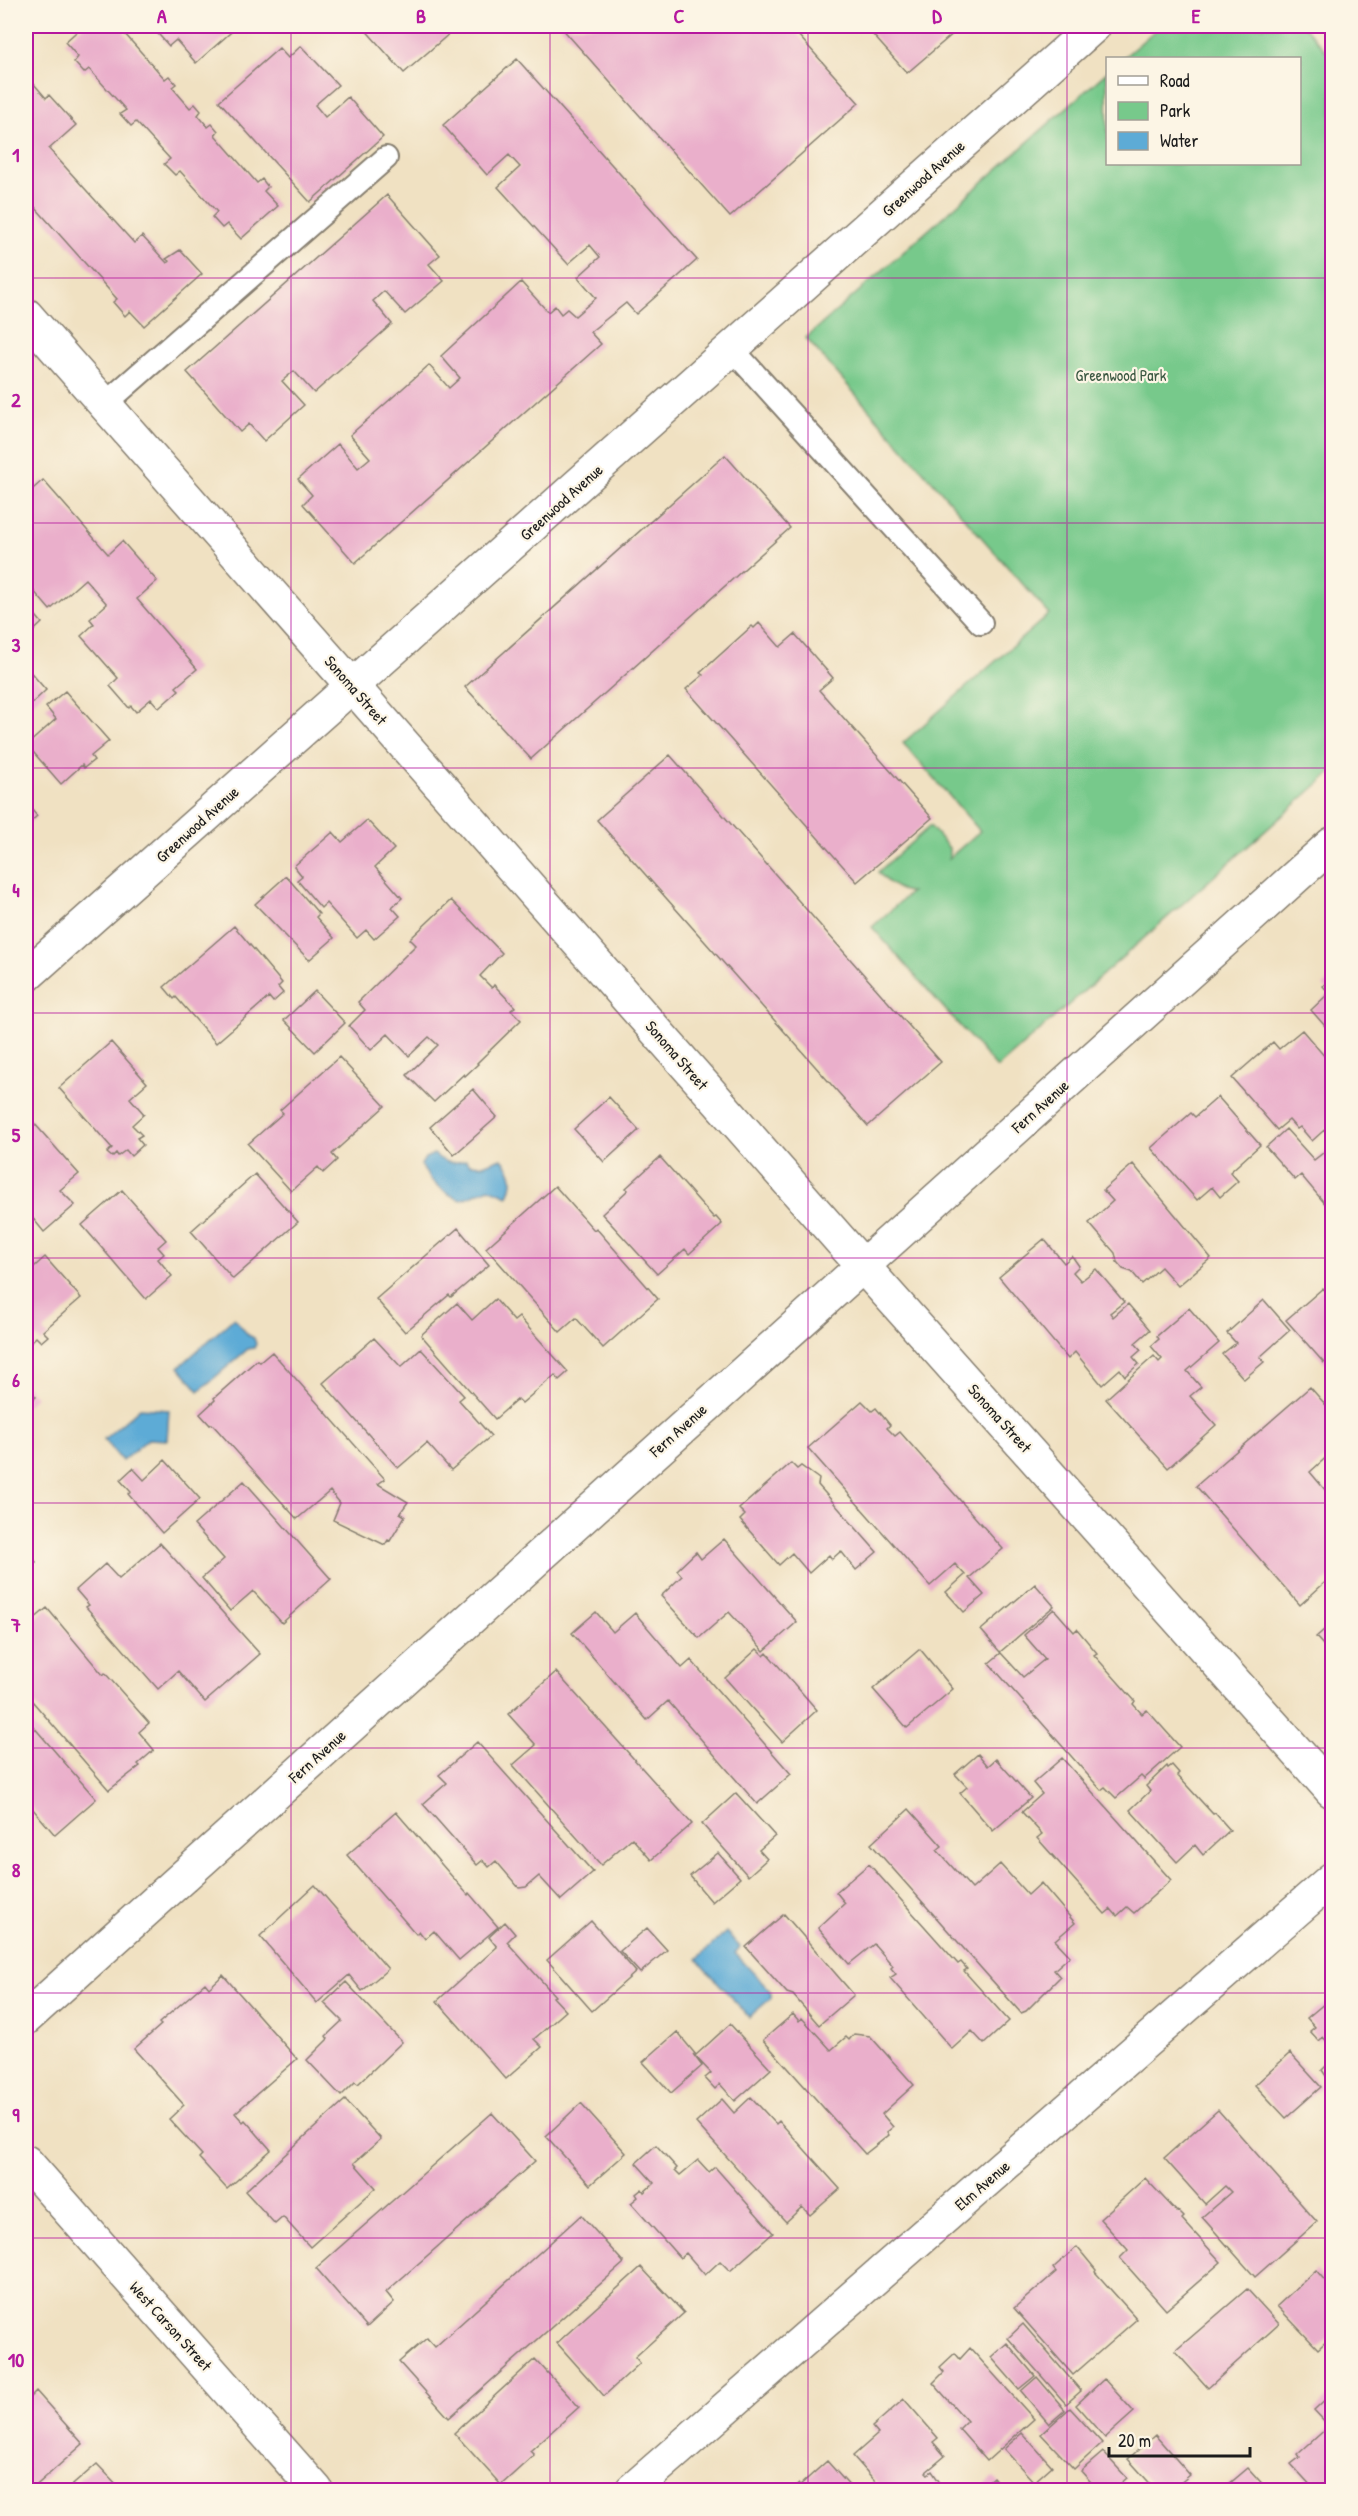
<svg xmlns="http://www.w3.org/2000/svg" width="1358" height="2516" font-family="'Patrick Hand',sans-serif">
<rect width="100%" height="100%" fill="#fcf5e5"/>
<filter id="ink" filterUnits="userSpaceOnUse"><feTurbulence type="fractalNoise" baseFrequency=".0167" numOctaves="2"/><feDisplacementMap in="SourceGraphic" scale="12" xChannelSelector="R" yChannelSelector="G"/><feConvolveMatrix kernelMatrix="1 2 1 2 8 2 1 2 1" color-interpolation-filters="sRGB"/></filter>
<filter id="wash" filterUnits="userSpaceOnUse"><feTurbulence type="fractalNoise" baseFrequency=".008" numOctaves="4" result="noise"/><feDisplacementMap in="SourceGraphic" scale="24" xChannelSelector="R" yChannelSelector="G"/><feGaussianBlur stdDeviation="1.35" result="paint"/><feColorMatrix in="noise" values="0 0 0 0 0 0 0 0 0 0 0 0 0 0 0 0 0 1.4 0 .05"/><feComposite in="paint" operator="in"/></filter>
<g filter="url(#wash)">
<rect width="100%" height="100%" fill="#f0e1c2"/>
<path fill="#77c98b" stroke="#4a7254" stroke-width="1.5" d="M1160,26H1304L1332,58V772L997,1068L872,927L911,892C898,892 887,882 878,872L930,826L949,848V858L980,831L903,743L1049,614L806,338L1107,72L1108,164H1300V58H1123Z"/>
<path fill="#5dabd6" stroke="#3c6479" stroke-width="1.5" d="M434,1154C445,1164 453,1164 466,1160L470,1164L483,1165L501,1158C513,1171 515,1180 508,1196L489,1188L461,1200C443,1193 430,1182 421,1165L425,1158Z
M234,1318L248,1335L254,1338L256,1344L254,1348L248,1349L199,1391L179,1367Z
M140,1408L169,1410L167,1440L148,1439L122,1461L104,1439Z
M726,1932L740,1947L735,1953L771,1992V1998L749,2017L697,1959Z"/>
<g id="blocks">
<path fill="#eaafcb" d="M83,26H124L127,30L124,33L165,79L169,76L176,84L172,87L190,108L195,104L201,111L198,115L208,127L212,124L218,131L215,135L257,183L262,179L268,187L264,191L278,206L241,239L227,224L222,228L212,217L217,212L180,171L175,175L164,164L170,159L136,122L131,126L120,114L126,110L89,69L84,73L74,62L78,57L65,42Z
M151,26H238L196,63L176,40L169,46Z
M362,26H458L404,73Z
M560,26H790L859,103L730,217Z
M865,26H962L907,73Z
M301,46L338,85L315,105L325,117L348,97L383,137L310,202L219,101L279,48L288,58Z
M517,59L697,260L636,314L626,303L590,332L601,344L355,563L303,504L312,495L298,479L338,444L358,468L370,458L350,435L429,365L449,388L460,378L441,356L521,282L548,312L555,306L561,314L567,309L575,316L596,298L578,277L600,257L590,245L568,264L498,187L520,167L509,155L487,175L443,125Z
M27,76L46,98L49,95L76,125L49,149L134,243L142,236L167,263L169,261L166,259L180,250L202,274L144,326L130,311L125,316L113,302L117,299L26,197Z
M387,195L440,255L429,264L444,281L405,314L384,291L373,301L392,324L314,393L294,371L282,381L304,405L264,441L249,424L240,432L187,372Z
M725,455L790,528L531,759L465,687Z
M43,480L108,554L122,541L157,581L137,599L197,669L176,687L179,690L159,708L151,699L136,712L131,706L129,708L110,686L118,678L81,636L94,624L90,619L107,604L85,579L50,610L26,582V495Z
M26,604L42,623L26,638Z
M759,623L780,647L795,634L833,678L819,690L932,818L857,882L686,689L703,675L700,673L752,626L754,628Z
M26,667L46,690L26,709Z
M65,691L109,741L91,756L94,760L84,768L82,765L61,784L27,745L56,719L46,707Z
M670,755L941,1062L868,1126L597,820Z
M26,803L37,816L26,826Z
M367,820L394,849L375,867L402,898L392,907L400,916L374,939L366,930L357,938L326,903L321,908L297,880L302,876L294,866L333,832L342,842Z
M286,876L319,914L316,917L334,938L309,960L255,904Z
M451,900L502,953L480,976L492,988L494,985L515,1007L511,1010L521,1020L477,1063L478,1064L465,1076L464,1074L434,1102L407,1075L438,1045L429,1037L409,1056L388,1034L371,1050L349,1026L365,1010L358,1002L416,945L410,939Z
M234,926L282,983L278,987L283,993L273,1002L269,997L216,1043L176,997L174,999L164,987Z
M1332,977V1034L1311,1010L1329,993L1323,986Z
M315,991L345,1023L315,1052L284,1020Z
M1302,1030L1332,1065V1123L1312,1141L1300,1127L1297,1129L1289,1120L1277,1130L1232,1078L1273,1042L1279,1049Z
M111,1042L147,1083L130,1098L144,1114L132,1125L142,1135L137,1138L143,1145L131,1156L126,1150L118,1156L116,1153L112,1157L107,1153L112,1148L59,1088Z
M339,1057L385,1106L332,1154L337,1160L323,1173L318,1167L291,1191L248,1144L283,1113L280,1110Z
M473,1089L497,1117L454,1155L430,1127Z
M609,1097L639,1130L604,1162L574,1129Z
M1218,1097L1260,1145L1230,1172L1238,1181L1220,1197L1212,1187L1197,1200L1151,1148L1191,1113L1195,1117Z
M26,1114L79,1174L60,1190L75,1205L44,1232L26,1210Z
M1286,1129L1314,1160L1332,1146V1212L1301,1175L1295,1180L1266,1147Z
M660,1157L714,1218L716,1217L722,1224L689,1254L685,1249L657,1274L602,1214L628,1190L626,1188Z
M1133,1164L1211,1258L1178,1286L1161,1267L1142,1284L1132,1272L1123,1269L1117,1262L1115,1253L1089,1223L1113,1201L1103,1190Z
M255,1174L298,1222L233,1279L191,1231Z
M555,1186L594,1230L596,1228L658,1299L603,1348L576,1318L560,1332L486,1248Z
M122,1190L166,1240L158,1247L164,1254L158,1259L172,1276L146,1299L82,1225Z
M458,1228L489,1265L451,1297L449,1295L405,1332L376,1299Z
M1044,1239L1064,1263L1072,1256L1079,1266L1073,1272L1081,1281L1096,1269L1124,1302L1110,1313L1113,1317L1128,1304L1150,1330L1135,1343L1141,1350L1133,1357L1139,1364L1125,1376L1120,1369L1102,1385L1075,1352L1068,1359L999,1277Z
M45,1257L81,1298L43,1331L48,1336L41,1342L36,1337L30,1343L26,1338V1274Z
M1323,1288L1332,1299V1356L1324,1363L1286,1320Z
M495,1299L514,1321L519,1317L568,1372L559,1380L555,1375L522,1403L518,1399L495,1419L421,1335L457,1303L472,1320Z
M1264,1300L1290,1330L1260,1357L1264,1362L1244,1379L1222,1354L1236,1343L1227,1333Z
M1189,1308L1219,1343L1187,1371L1201,1387L1190,1396L1216,1425L1168,1468L1106,1399L1154,1356L1159,1362L1162,1359L1151,1346L1159,1339L1157,1336Z
M374,1338L401,1367L421,1349L464,1396L459,1400L491,1436L451,1470L427,1443L398,1468L323,1383Z
M272,1352L385,1479L378,1484L408,1502L400,1513L405,1516L390,1541L388,1540L385,1545L333,1520L340,1503L330,1491L297,1519L212,1424L210,1425L200,1414L215,1400L214,1398L257,1360L260,1362Z
M26,1385L36,1397L26,1406Z
M1310,1387L1332,1412V1452L1310,1472L1332,1498V1576L1300,1605L1196,1486Z
M862,1401L872,1411L876,1408L890,1425L887,1428L895,1436L900,1432L1003,1549L969,1578L984,1595L964,1612L946,1592L965,1575L955,1564L930,1586L808,1448Z
M165,1460L200,1499L162,1533L128,1494L131,1492L120,1480L133,1468L144,1480Z
M791,1463L797,1469L801,1466L819,1479L818,1485L877,1552L856,1570L841,1551L832,1559L829,1555L809,1573L792,1553L779,1565L740,1520L745,1515L739,1509Z
M244,1481L331,1579L282,1623L253,1591L230,1611L202,1578L224,1559L194,1525Z
M724,1539L797,1622L764,1651L729,1612L699,1638L661,1596L682,1576L677,1570L696,1552L701,1559Z
M160,1543L260,1654L205,1702L178,1671L158,1689L86,1607L89,1605L76,1590L105,1564L119,1579Z
M26,1550L36,1562L26,1572Z
M1035,1584L1054,1606L1000,1652L981,1630Z
M47,1608L103,1675L105,1673L149,1723L139,1732L154,1750L138,1764L140,1766L109,1790L26,1694V1626Z
M1054,1609L1074,1632L1077,1629L1097,1653L1094,1655L1135,1701L1133,1704L1142,1714L1147,1710L1180,1747L1144,1779L1141,1776L1116,1798L1105,1787L1101,1790L989,1663L1001,1653L1023,1677L1045,1659L1024,1635Z
M596,1612L613,1632L635,1613L682,1668L691,1660L791,1774L757,1804L668,1701L647,1720L572,1633Z
M1332,1623V1655L1316,1637Z
M757,1649L764,1656L767,1653L817,1710L782,1742L725,1678Z
M920,1649L953,1689L907,1728L873,1689Z
M556,1672L692,1824L651,1860L632,1838L601,1865L513,1765L536,1745L508,1714Z
M26,1718L96,1799L55,1835L26,1801Z
M477,1742L593,1872L561,1900L539,1876L526,1887L519,1888L496,1861L489,1867L483,1860L477,1865L423,1804L447,1783L439,1775Z
M978,1754L988,1766L996,1759L1031,1798L993,1831L960,1793L967,1787L955,1774Z
M1062,1758L1171,1880L1134,1913L1127,1907L1117,1916L1111,1909L1105,1914L1037,1838L1042,1834L1022,1812L1042,1794L1033,1783Z
M1172,1765L1179,1773L1177,1775L1213,1814L1215,1813L1230,1830L1203,1855L1195,1845L1177,1862L1130,1810L1150,1791L1146,1786L1167,1766L1168,1768Z
M736,1793L775,1836L759,1850L767,1859L748,1876L702,1824Z
M909,1809L942,1846L937,1850L972,1889L1000,1864L1028,1895L1041,1883L1075,1923L1055,1940L1070,1956L1054,1970L1060,1977L1026,2011L1021,2013L871,1844Z
M396,1812L468,1895L469,1893L498,1927L459,1960L434,1931L425,1939L419,1931L416,1934L347,1855Z
M718,1853L740,1878L712,1902L690,1876Z
M869,1864L958,1964L961,1962L967,1969L964,1971L1009,2021L984,2044L972,2031L952,2049L890,1978L896,1974L891,1968L893,1966L874,1944L849,1964L818,1928L845,1903L836,1892Z
M315,1885L388,1969L362,1991L349,1975L317,2003L260,1936Z
M784,1914L854,1995L819,2025L793,1995L787,1993L746,1947Z
M591,1921L636,1972L592,2011L547,1960Z
M505,1922L515,1934L507,1942L555,1996L553,1997L566,2011L534,2039L542,2047L506,2079L437,2001L497,1947L489,1937Z
M647,1928L667,1950L640,1973L620,1951Z
M223,1975L297,2059L235,2113L243,2122L245,2120L271,2150L227,2189L199,2158L202,2155L169,2119L184,2105L134,2049L161,2025L159,2023L205,1983L209,1988Z
M346,1982L402,2042L358,2084L355,2082L341,2096L307,2060L328,2039L326,2036L342,2021L324,2003Z
M1332,1997V2047L1323,2037L1319,2041L1310,2031L1315,2027L1307,2018Z
M793,2014L799,2021L802,2018L831,2050L846,2037L849,2040L854,2034L870,2036L914,2085L882,2114L893,2127L887,2132L889,2135L865,2154L763,2040Z
M730,2024L771,2069L735,2101L720,2084L715,2089L705,2078L711,2073L693,2054L702,2066L671,2093L643,2062L677,2032L696,2055Z
M1290,2053L1321,2087L1286,2118L1255,2085Z
M1332,2060V2085L1322,2070Z
M751,2097L776,2124L779,2121L840,2189L810,2215L802,2207L786,2222L696,2123L722,2099L734,2113Z
M345,2100L381,2139L354,2163L376,2188L310,2247L283,2217L275,2224L245,2191Z
M581,2103L626,2153L590,2185L546,2136Z
M1218,2110L1317,2222L1255,2277L1202,2217L1231,2192L1225,2186L1205,2204L1164,2158Z
M492,2113L535,2161L386,2292L394,2302L367,2327L316,2268Z
M656,2145L677,2168L675,2170L680,2175L698,2160L709,2172L715,2167L773,2233L730,2271L720,2261L705,2275L686,2253L680,2258L631,2203L638,2197L636,2194L642,2189L644,2192L654,2183L636,2163Z
M1145,2178L1177,2212L1178,2211L1184,2217L1182,2219L1221,2262L1166,2310L1120,2258L1128,2250L1100,2219Z
M581,2215L624,2263L449,2418L399,2362L427,2338L435,2347Z
M1077,2247L1096,2270L1095,2272L1137,2319L1073,2375L1014,2308L1056,2272L1053,2268Z
M641,2267L684,2313L635,2357L640,2363L604,2396L557,2343Z
M1316,2270L1332,2289V2336L1318,2349L1277,2306Z
M1247,2289L1279,2324L1208,2388L1175,2351Z
M1023,2324L1081,2391L1066,2404L1008,2338Z
M1007,2343L1035,2376L1019,2389L991,2357Z
M970,2348L1034,2419L987,2461L959,2429L967,2421L933,2383L944,2372L940,2367L955,2353L960,2359Z
M535,2359L579,2407L530,2451L534,2455L501,2485L454,2433Z
M1037,2377L1065,2410L1049,2424L1021,2391Z
M1104,2379L1134,2412L1105,2438L1076,2405Z
M36,2391L83,2444L31,2490H26V2401Z
M1332,2393V2490H1315L1291,2464L1300,2457L1298,2454L1329,2426L1314,2410Z
M904,2399L938,2438L933,2442L945,2456L926,2472L928,2474L932,2471L945,2490H883L853,2456L878,2434L872,2427Z
M1070,2408L1102,2443L1074,2469L1041,2434Z
M1022,2433L1052,2466L1034,2482L1004,2449Z
M1155,2435L1190,2475L1172,2490H1156L1128,2459Z
M1103,2452L1127,2478L1113,2490H1098L1081,2471Z
M827,2461L853,2490H790L798,2484L799,2486Z
M97,2464L122,2490H67Z
M1248,2468L1268,2490H1222Z
M993,2477L1004,2490H978Z"/>
</g>
</g>
<g filter="url(#ink)">
<use href="#blocks" fill-opacity="0" stroke="#867e6f" stroke-width="1.5"/>
<g fill="none" stroke-linecap="round" stroke-linejoin="round">
<g stroke="#867e6f" stroke-width="26">
<path id="service" d="M732,349L981,623
M105,404L386,158"/>
</g>
<g stroke="#867e6f" stroke-width="36">
<path id="minor" d="M26,315L862,1265L1332,1791
M26,976L1094,26
M26,2018L1332,844
M632,2490L1332,1879"/>
</g>
<g stroke="#867e6f" stroke-width="36">
<path id="secondary" d="M26,2162L316,2490"/>
</g>
<use href="#service" stroke="#fff" stroke-width="22"/>
<use href="#minor" stroke="#fff" stroke-width="33"/>
<use href="#secondary" stroke="#fff" stroke-width="33"/>
</g>
</g>
<path fill="none" stroke="#b5179e" stroke-width="1.5" stroke-opacity="0.55" d="M291,26V2490M550,26V2490M808,26V2490M1067,26V2490M26,278H1332M26,523H1332M26,768H1332M26,1013H1332M26,1258H1332M26,1503H1332M26,1748H1332M26,1993H1332M26,2238H1332"/>
<g text-anchor="middle" dominant-baseline="central" stroke-width="4.5" stroke-linejoin="round" paint-order="stroke">
<g font-size="16" fill="#1c1c1c" stroke="#fcf5e5">
<text transform="translate(923 178) rotate(-42)">Greenwood Avenue</text>
<text transform="translate(561 502) rotate(-42)">Greenwood Avenue</text>
<text transform="translate(356 690) rotate(49)">Sonoma Street</text>
<text transform="translate(197 824) rotate(-42)">Greenwood Avenue</text>
<text transform="translate(677 1055) rotate(49)">Sonoma Street</text>
<text transform="translate(1040 1106) rotate(-42)">Fern Avenue</text>
<text transform="translate(1000 1418) rotate(48)">Sonoma Street</text>
<text transform="translate(678 1430) rotate(-42)">Fern Avenue</text>
<text transform="translate(317 1756) rotate(-42)">Fern Avenue</text>
<text transform="translate(982 2185) rotate(-41)">Elm Avenue</text>
<text transform="translate(171 2326) rotate(48)">West Carson Street</text>
</g>
<g font-size="16" fill="#3c5943" stroke="#fcf5e5">
<text x="1121" y="375">Greenwood Park</text>
</g>
</g>
<rect width="1358" height="2516" fill="none" stroke="#fcf5e5" stroke-width="66"/>
<rect x="1106" y="57" width="195" height="108" fill="#fcf5e5" stroke="#a29e95" stroke-width="1.5"/>
<rect x="1118" y="76" width="30" height="9" fill="#ffffff" stroke="#a29e95" stroke-width="1.5"/>
<text x="1160" y="87" font-size="18" fill="#1c1c1c">Road</text>
<rect x="1118" y="102" width="30" height="18" fill="#77c98b" stroke="#a29e95" stroke-width="1.5"/>
<text x="1160" y="117" font-size="18" fill="#1c1c1c">Park</text>
<rect x="1118" y="132" width="30" height="18" fill="#5dabd6" stroke="#a29e95" stroke-width="1.5"/>
<text x="1160" y="147" font-size="18" fill="#1c1c1c">Water</text>
<path d="M1109 2447v9h141v-9" fill="none" stroke="#1c1c1c" stroke-width="3"/>
<text x="1118" y="2447" font-size="18" fill="#1c1c1c" stroke="#fcf5e5" stroke-width="4.5" paint-order="stroke">20 m</text>
<rect x="33" y="33" width="1292" height="2450" fill="none" stroke="#b5179e" stroke-width="2"/>
<g font-size="20" text-anchor="middle" font-weight="bold" fill="#b5179e">
<text x="162" y="23">A</text>
<text x="421" y="23">B</text>
<text x="679" y="23">C</text>
<text x="937" y="23">D</text>
<text x="1196" y="23">E</text>
<text x="16" y="162">1</text>
<text x="16" y="407">2</text>
<text x="16" y="652">3</text>
<text x="16" y="897">4</text>
<text x="16" y="1142">5</text>
<text x="16" y="1387">6</text>
<text x="16" y="1632">7</text>
<text x="16" y="1877">8</text>
<text x="16" y="2122">9</text>
<text x="16" y="2367">10</text>
</g>
</svg>
